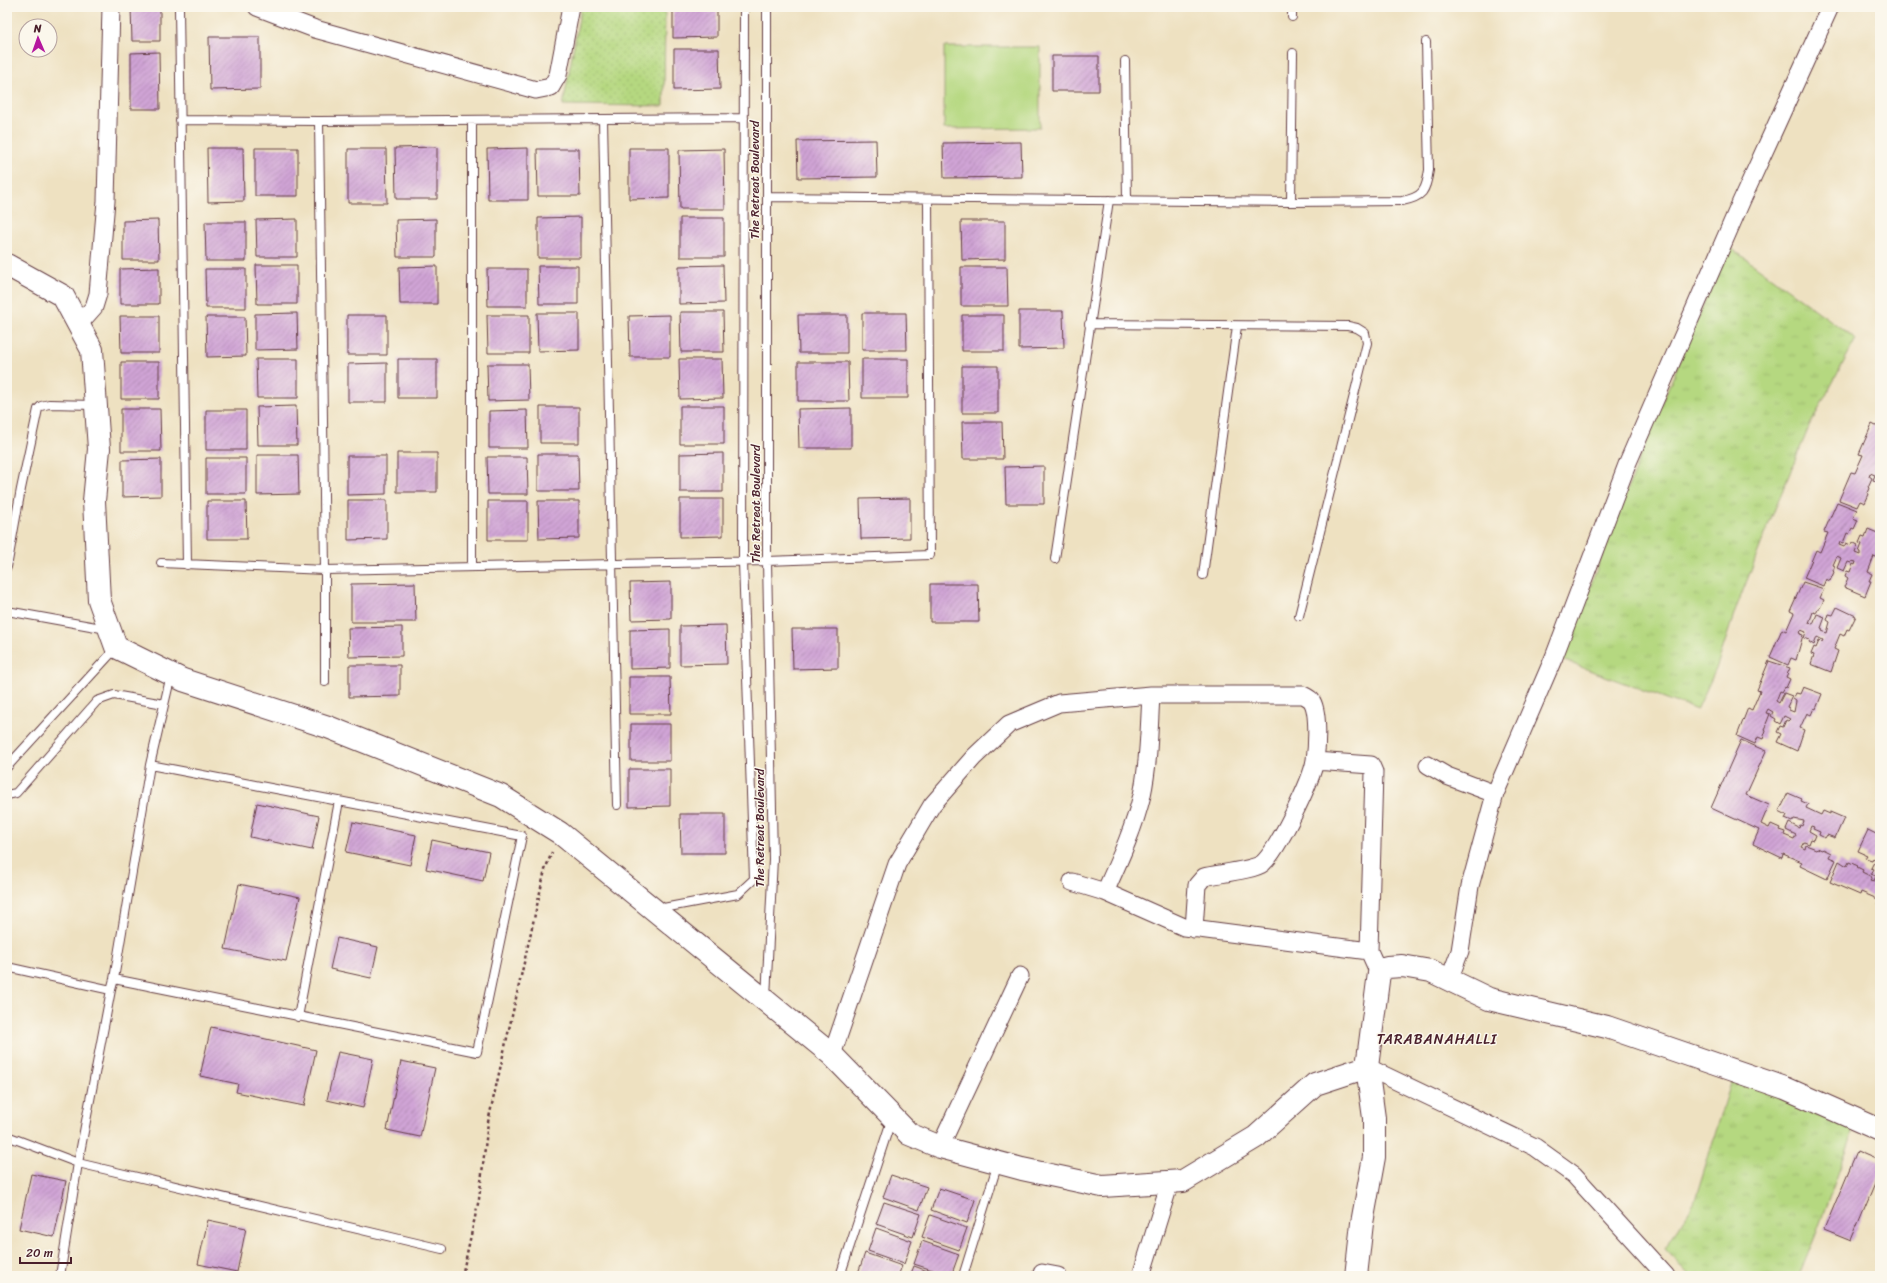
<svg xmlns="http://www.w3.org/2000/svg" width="1887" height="1283" font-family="Sriracha,sans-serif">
<defs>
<pattern id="grass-tufts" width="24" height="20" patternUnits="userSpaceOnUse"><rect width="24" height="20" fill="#b5d880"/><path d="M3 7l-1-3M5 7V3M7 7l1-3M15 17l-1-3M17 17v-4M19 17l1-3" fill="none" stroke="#9db96f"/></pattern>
<pattern id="park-dots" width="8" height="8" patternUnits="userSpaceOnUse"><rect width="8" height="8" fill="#b5d880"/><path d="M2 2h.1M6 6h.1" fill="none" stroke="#9db96f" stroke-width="1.8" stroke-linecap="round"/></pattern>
<pattern id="building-hatch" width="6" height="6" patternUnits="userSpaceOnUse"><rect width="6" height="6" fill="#d0a4d6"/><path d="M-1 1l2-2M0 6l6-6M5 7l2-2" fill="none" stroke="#ab85ae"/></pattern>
</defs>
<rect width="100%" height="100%" fill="#fbf7ec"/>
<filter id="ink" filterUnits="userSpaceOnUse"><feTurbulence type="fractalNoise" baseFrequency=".025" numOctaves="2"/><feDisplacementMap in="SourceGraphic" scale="8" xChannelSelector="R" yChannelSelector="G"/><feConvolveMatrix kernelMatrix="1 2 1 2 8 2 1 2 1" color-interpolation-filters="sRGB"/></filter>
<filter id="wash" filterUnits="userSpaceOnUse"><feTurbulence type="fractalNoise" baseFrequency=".012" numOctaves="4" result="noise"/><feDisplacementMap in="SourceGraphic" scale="16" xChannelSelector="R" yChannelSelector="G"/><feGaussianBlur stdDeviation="0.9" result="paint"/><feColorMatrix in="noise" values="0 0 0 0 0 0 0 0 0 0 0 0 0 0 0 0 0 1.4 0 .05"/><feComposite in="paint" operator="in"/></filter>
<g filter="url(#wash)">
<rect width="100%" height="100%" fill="#eee1c1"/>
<path fill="url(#grass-tufts)" stroke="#807c56" d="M1728,246L1856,339L1809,427L1772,516L1737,606L1716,669L1697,710L1562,660L1643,449Z
M1734,1073L1855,1127L1816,1234L1799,1276H1691L1665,1249L1694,1203Z"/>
<path fill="url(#park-dots)" stroke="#807c56" d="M581,7H665L664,106L563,105Z"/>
<path fill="#b5d880" stroke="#807c56" d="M944,47H1040V128L944,129Z"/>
<g id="blocks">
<path fill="url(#building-hatch)" d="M131,7H160V41H132Z
M673,7H717V37L673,38Z
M209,37H260V89L210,90Z
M674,49H719L720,89L674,90Z
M159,52L160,109H131V53Z
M1052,56H1099V91H1052Z
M876,140L877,177L798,178L797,141Z
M1021,142L1022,177L944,178L943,143Z
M437,147V199H396L395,148Z
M207,148H243L244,201L208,202Z
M255,148H298V196H255Z
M528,148V200H488L487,149Z
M629,148H669V198L629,199Z
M348,149H386L387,203H348Z
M537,149H579L580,196H538Z
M724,149L725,209H680L679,150Z
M581,217V258H538V218Z
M680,218H724V257H680Z
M297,219V257H257L256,220Z
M436,219V257H397L396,220Z
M158,220L159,260H123V221Z
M961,221H1005V259L962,260Z
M205,222H246V261H206Z
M256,265H297V304H257Z
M723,265L724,303L679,304V266Z
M437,266V304H400L399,267Z
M538,266H578V304H539Z
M961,267H1007L1008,306H961Z
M159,268V304H120V269Z
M205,269H246V308H206Z
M487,269H527V306H488Z
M1019,311H1063L1064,348L1019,349Z
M680,312H723L724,352H681Z
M297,313L298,349L255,350V314Z
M537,313H579V350L538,351Z
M862,313H906L907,350H862Z
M347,315H387V355H347Z
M487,315H529V353H488Z
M670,315V357H630L629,316Z
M798,315H847V353H799Z
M962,315H1004V351H962Z
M120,316H159V353H121Z
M206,317H245L246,356L207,357Z
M256,359H298V398H257Z
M398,359H437V398H398Z
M679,359H722L723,398L680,399Z
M862,359H908V398H862Z
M121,362H159V399H121Z
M798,362H848L849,401H798Z
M387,363V402H348V364Z
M487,364H528L529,400L488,401Z
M962,366H998V413H962Z
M296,406L297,445H258L257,407Z
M680,406H724V444H680Z
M540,407H579V443H540Z
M851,408V448H799L798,409Z
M121,409H160L161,451H121Z
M206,410H246V450H206Z
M527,410L528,448H489V411Z
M962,422H1002L1003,459H963Z
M1872,424L1880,428V460L1878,465L1880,466V486L1877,485L1878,482L1873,480L1875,475L1870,473L1869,476L1872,478L1868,487L1869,488L1867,493L1869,494L1865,503L1860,501L1857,507L1839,500L1851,472L1855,473L1863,455L1859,454Z
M397,453H437V492H397Z
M723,453V492H680V454Z
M538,454H578L579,491H538Z
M257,455H298L299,494L257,495Z
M347,456H386V494L347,495Z
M487,457H527L528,494H488Z
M206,458H246V494H206Z
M161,459V496L122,497V460Z
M1044,466V504H1006L1005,467Z
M910,498V538L861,539L860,499Z
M680,499H723V536L680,537Z
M348,500H387V539L348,540Z
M207,501H246L247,539H207Z
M488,501H528V540H488Z
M538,501H579V538L539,539Z
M1837,502L1857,510L1853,518L1858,520L1854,529L1852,528L1849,534L1847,533L1843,543L1840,542L1839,545L1844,547L1846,543L1851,545L1852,542L1858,545L1855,553L1860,555V552H1859L1862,544L1859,543L1862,536L1865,537L1868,529L1880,534V554L1878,558L1874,556L1868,572L1872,574L1869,581H1871L1865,596L1844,587L1848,578L1845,576L1847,571L1850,572L1853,564L1855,565L1856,562L1852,561L1851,563L1848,562L1844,571L1837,568L1841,558L1837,556L1833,565L1835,566L1833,571L1834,572L1830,581L1826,579L1823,586L1804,578L1816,550L1820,552L1828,533L1824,532Z
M671,582V619L631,620L630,583Z
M1803,582L1824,589L1820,598L1824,600L1820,608H1818L1816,613L1813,612L1809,623L1813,624L1817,614L1825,617L1821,628L1823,629L1822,631L1827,633L1830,622L1827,620L1829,614L1833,615L1837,607L1856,616L1849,630L1847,629L1844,636L1840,634L1834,649L1838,651L1831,672L1811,664L1814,655L1811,654L1814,647L1816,648L1819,641L1822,642L1823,640L1817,637L1814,645L1809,642L1810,640L1804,638L1806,632L1801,630L1800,634L1803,635L1796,660L1791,658L1788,665L1770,657L1782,629L1786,631L1794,613L1790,611Z
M415,583L416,622H351V584Z
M930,584H978L979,622H930Z
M726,625L727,664L680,665V626Z
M402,627V656L349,657L348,628Z
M670,629V668L630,669V630Z
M792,629H838V668L793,669Z
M1769,661L1790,668L1786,677L1790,679L1786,688L1785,687L1782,692L1780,691L1776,701L1779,703L1784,693L1792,696L1787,707L1789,708V710L1794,712L1796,701L1793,699L1796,693L1800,694L1803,687L1822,694L1816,709L1814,708L1811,715L1807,713L1800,728L1804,730L1797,751L1777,742L1781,734L1777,732L1780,726L1783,727L1786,720L1788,721L1790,719L1784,716L1780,724L1775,721L1776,719L1771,716L1773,712L1768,709L1766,713L1770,714L1766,724L1767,725L1765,729L1766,730L1763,739L1758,737L1755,744L1737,736L1748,708L1752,710L1760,691L1757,690Z
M349,665H400V696L349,697Z
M629,677H670L671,714H629Z
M631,724H670V761H631Z
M1741,740L1766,751L1746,795L1769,805L1761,824L1769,828L1771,824L1780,828L1779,830L1785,832L1784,835L1794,839L1796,835L1786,830L1789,823L1799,828L1800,825L1802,826L1804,821L1794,819L1792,822L1785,819L1787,815L1779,811L1788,793L1802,799L1801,801L1808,804L1806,808L1821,815L1823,811L1830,814V812L1844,818L1835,838L1827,835L1825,838L1819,835L1820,832L1813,829L1814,827L1811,826L1809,831L1816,835L1814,840L1811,839L1809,844L1804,842L1801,847L1805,849L1806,845L1816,849L1817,848L1822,850L1823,849L1831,853L1829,857L1836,860L1827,879L1800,866L1802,862L1783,854L1782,858L1753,844L1759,830L1711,808Z
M629,769H670V806L629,807Z
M257,803L319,816L312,850L250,837Z
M680,814H725V853H681Z
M353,822L416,835L410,865L346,852Z
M1868,830L1880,836V861L1873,858L1872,860L1865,858L1867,855L1858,851Z
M432,840L489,852L483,881L426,869Z
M1839,861L1847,866L1849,862L1858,866L1857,867L1863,870L1862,872L1872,877L1870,880L1874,881L1876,876L1871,874L1874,869L1871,868L1874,862L1880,864V905L1878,904L1880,900L1861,892L1860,895L1830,882Z
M239,884L300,897L286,961L225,949Z
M337,938L378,947L371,978L330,969Z
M211,1027L316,1050L304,1106L236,1092L238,1084L200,1076Z
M338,1052L373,1059L363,1108L327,1100Z
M401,1061L435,1068L420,1137L387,1130Z
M1857,1151L1880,1161V1172L1851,1241L1824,1230Z
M31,1174L66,1181L54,1237L19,1229Z
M891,1175L927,1187L919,1210L883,1197Z
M939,1188L975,1200L967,1223L931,1210Z
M884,1202L921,1214L913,1237L876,1224Z
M930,1215L967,1228L959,1250L922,1237Z
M208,1220L246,1228L237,1272L198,1264Z
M876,1228L912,1241L904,1264L868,1251Z
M922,1241L959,1254L951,1276L914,1264Z
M865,1253L902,1266L898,1276H857Z
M914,1266L941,1276H910Z"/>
</g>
</g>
<g filter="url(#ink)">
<use href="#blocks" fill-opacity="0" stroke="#633c42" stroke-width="1"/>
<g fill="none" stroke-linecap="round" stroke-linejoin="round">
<g stroke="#633c42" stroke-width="10">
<path id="lane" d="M179,8L187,565
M1292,17V7
M1125,61L1127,200
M603,119L744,118
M180,120L319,121
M767,197L1291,202L1402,201C1423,197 1426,191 1429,170L1426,42
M1291,202L1293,53
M1089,324L1348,326L1357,328L1365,333L1367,343L1299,616
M1055,559L1109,200
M161,563L325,570L767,561L930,555L928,199
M7,567L21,489L38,409L41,406L49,404L95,405
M472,567V120
M1203,575L1237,326
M7,611L107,629
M325,682V570L319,121L603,119L617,805
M7,767L116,648
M7,795L16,793L97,701L114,695L164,704
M658,909L738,894L754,879L743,562L744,7
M7,967L111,990L114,979L150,765L171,675
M114,979L477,1052L522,836L150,765
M766,998L773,859L767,561V7
M298,1017L339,801
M7,1136L78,1163L442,1249
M60,1276L78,1163L111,990
M840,1276L892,1118
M963,1276L998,1163"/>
</g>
<g stroke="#633c42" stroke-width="19">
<path id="street" d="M257,7L315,29L536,90L551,87L558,75L571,7
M78,325L94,307L98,294L106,201L111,7
M1315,761L1371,765L1374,772L1369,951L1379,973
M1428,765L1447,776L1495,794
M1072,882L1105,892L1184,927L1369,951
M1105,892C1119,861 1134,829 1142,795C1149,763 1149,728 1151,695
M1449,980L1460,951L1470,886L1495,794L1554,657L1628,462L1741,202L1830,7
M832,1055L897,864L932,805L974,757L1009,724L1059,703L1151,695H1303C1305,696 1309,698 1311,700C1319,710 1317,747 1315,760C1312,781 1278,849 1263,863C1255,870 1216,874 1204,877L1197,885L1194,929
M1367,1067L1535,1147L1574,1175L1666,1276
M940,1147L1020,976
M1042,1273L1058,1276
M1141,1276L1170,1182"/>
</g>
<g stroke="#633c42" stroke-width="24">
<path id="secondary" d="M7,265L63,296L92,350L99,449L94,501L99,600L116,647L183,680L328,727L501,796L560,833L832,1055L909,1134L940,1147L1022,1169L1102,1186L1183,1181L1256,1137L1315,1084L1367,1067
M1356,1276L1362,1223L1374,1157V1118L1367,1067L1379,973L1387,967L1402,966L1431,971L1489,999L1607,1027L1785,1088L1880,1130"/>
</g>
<path stroke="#633c42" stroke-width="2.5" stroke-dasharray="3 3" stroke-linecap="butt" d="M462,1276L479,1199L488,1122L545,870L552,852"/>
<use href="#lane" stroke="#fff" stroke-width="8"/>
<use href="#street" stroke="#fff" stroke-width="17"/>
<use href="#secondary" stroke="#fff" stroke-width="22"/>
</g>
</g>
<g text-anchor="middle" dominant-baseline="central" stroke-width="3" stroke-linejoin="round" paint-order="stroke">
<g font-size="12" fill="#4a1f2b" stroke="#fbf7ec">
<text transform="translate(755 180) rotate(-90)">The Retreat Boulevard</text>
<text transform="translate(756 504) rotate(-90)">The Retreat Boulevard</text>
<text transform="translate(760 828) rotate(-90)">The Retreat Boulevard</text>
</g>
<g font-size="14" letter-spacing="1" fill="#4a1f2b" stroke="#fbf7ec">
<text x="1437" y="1039">TARABANAHALLI</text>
</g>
</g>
<rect width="1887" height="1283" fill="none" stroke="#fbf7ec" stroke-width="24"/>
<g transform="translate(38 38) rotate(358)"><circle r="19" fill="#fbf7ec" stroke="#b4a19f"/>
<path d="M0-3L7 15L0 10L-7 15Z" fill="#b5179e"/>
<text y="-6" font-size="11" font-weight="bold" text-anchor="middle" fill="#4a1f2b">N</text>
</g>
<path d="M20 1257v6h51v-6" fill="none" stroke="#4a1f2b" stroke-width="2"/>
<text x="26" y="1257" font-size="12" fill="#4a1f2b" stroke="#fbf7ec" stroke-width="3" paint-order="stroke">20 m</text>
</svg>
